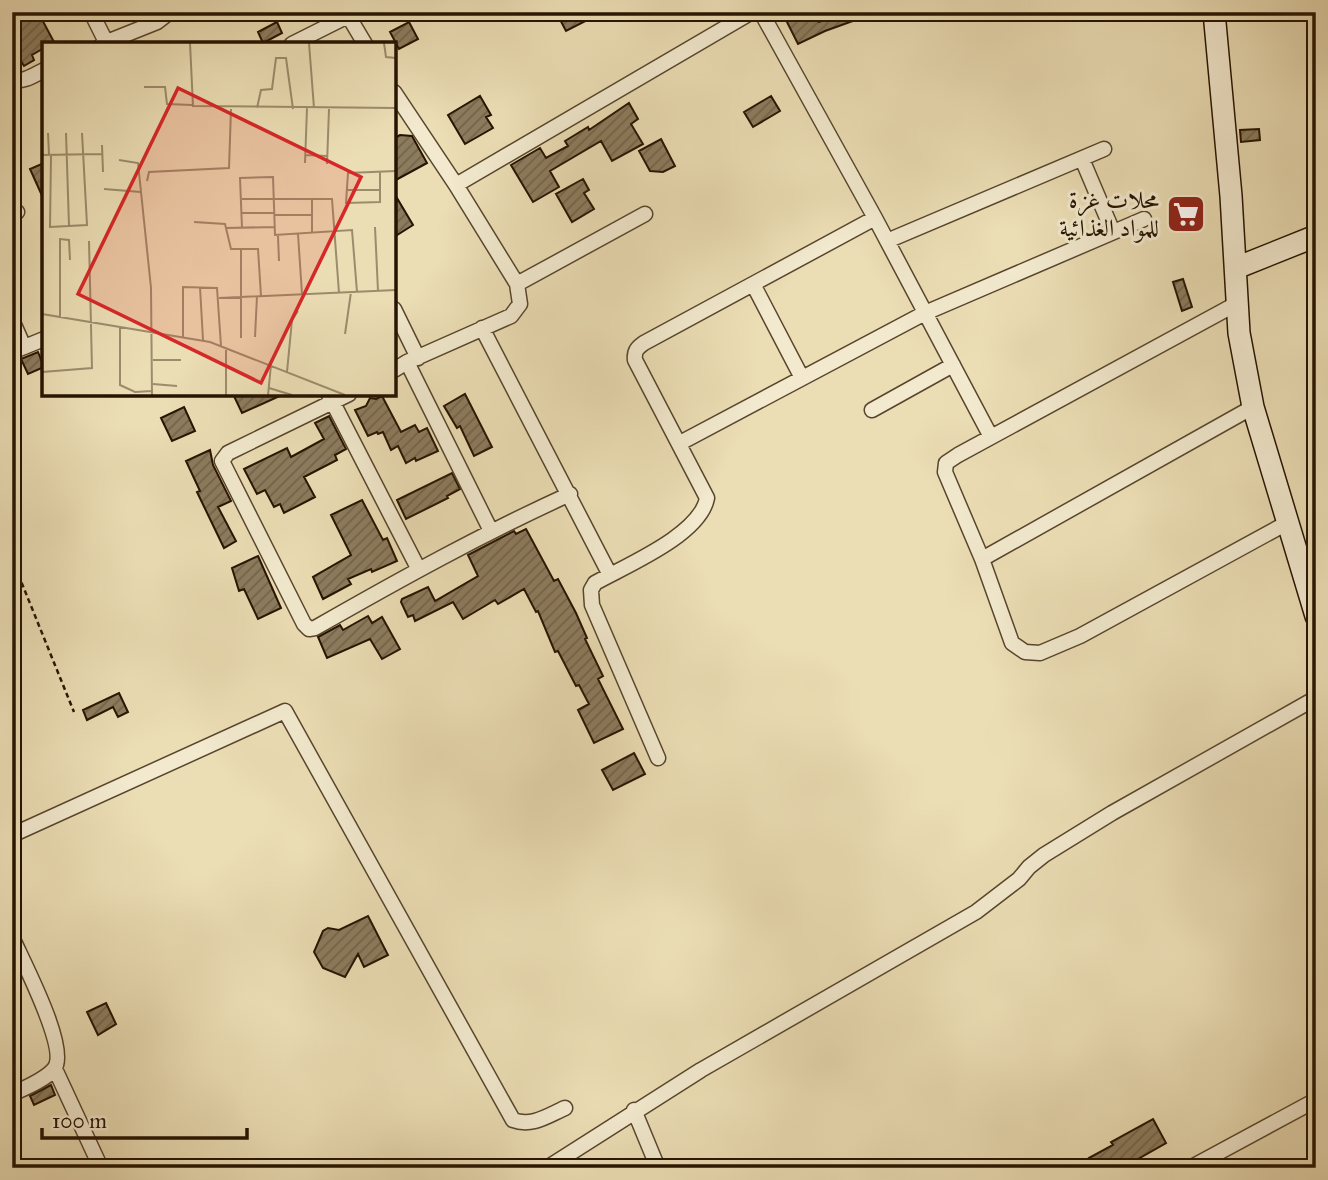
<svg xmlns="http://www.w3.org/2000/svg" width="1328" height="1180" font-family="'IM FELL Great Primer',Amiri,serif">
<defs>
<pattern id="building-hatch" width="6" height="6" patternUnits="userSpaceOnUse" patternTransform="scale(1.75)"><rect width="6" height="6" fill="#8c7c5e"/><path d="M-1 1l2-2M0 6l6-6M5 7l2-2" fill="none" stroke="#72644b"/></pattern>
</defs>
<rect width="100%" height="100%" fill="#ebddb4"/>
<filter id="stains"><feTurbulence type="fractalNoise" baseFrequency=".00286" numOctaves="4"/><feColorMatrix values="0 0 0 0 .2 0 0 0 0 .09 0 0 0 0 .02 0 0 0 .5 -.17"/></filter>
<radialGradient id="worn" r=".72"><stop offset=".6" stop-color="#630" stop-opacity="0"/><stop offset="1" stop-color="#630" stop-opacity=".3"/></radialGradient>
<path fill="url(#building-hatch)" stroke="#261300" stroke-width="2" d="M27,12H38L54,42L44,44V48L32,55L34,60L24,66L21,61L18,62L12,52V20Z
M556,12H603L566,31Z
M782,12H814L819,22L846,12L875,13L825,31L798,44Z
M277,22L282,33L263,43L258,32Z
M409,22L418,39L399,49L390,32Z
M480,96L491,115L486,117L493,128L465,144L448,115Z
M771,96L780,111L753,127L744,112Z
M629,103L638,119L631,124L643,144L612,161L601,141L550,171L559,187L533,202L511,165L540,148L546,158L568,146L565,141L588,127L589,130Z
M1259,129L1260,140L1241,142L1240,130Z
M400,135L412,136L427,163L394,181V138Z
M661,139L675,166L663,172L650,171L639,151Z
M44,163V200L30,169Z
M583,179L589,190L584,193L594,209L572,222L556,194Z
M394,193L413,225L394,237Z
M1183,279L1192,307L1182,311L1173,282Z
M38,352L44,367L28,374L21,359Z
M233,394H284L242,413Z
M465,394L492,447L474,456L460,426L457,428L444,406Z
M382,396L401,432L415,425L419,432L427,428L438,451L416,461L415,458L406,463L398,446L391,450L383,432L378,434L377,432L368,436L355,410L366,406L370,398L376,399Z
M184,407L195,431L172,441L161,418Z
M329,416L346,449L335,455L337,460L304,477L315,497L284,513L280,504L274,507L265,490L257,494L244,469L287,448L291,457L324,439L315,423Z
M210,450L213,465L231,501L218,507L236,541L224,548L197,492L200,491L186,461Z
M452,473L460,489L447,496L448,498L406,519L397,500Z
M362,500L383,540L387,538L397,561L372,572L371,569L348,579L351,584L323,599L313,577L351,555L331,515Z
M526,529L554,581L558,579L576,613L587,638L585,639L603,676L598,679L623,729L594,743L578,710L589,704L579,685L576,686L558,651L555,652L538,611L536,612L524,589L498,604L495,600L463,619L453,602L415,621L413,615L408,617L401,602L402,599L428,587L435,601L478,576L468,555L514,531L516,534Z
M258,556L281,608L258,619L244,589L239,591L232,568Z
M368,616L372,623L382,617L400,649L382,659L370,639L327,658L318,637L340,625L343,630Z
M119,693L128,712L118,717L113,707L87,720L83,710Z
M634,753L645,774L613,790L602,770Z
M368,916L388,955L364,967L358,954L345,977L323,968L314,952L323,931L328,928L339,930Z
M106,1003L116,1024L98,1035L87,1012Z
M51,1085L55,1095L34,1105L30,1096Z
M1153,1119L1166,1143L1122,1168H1095L1089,1158L1113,1145L1111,1142Z"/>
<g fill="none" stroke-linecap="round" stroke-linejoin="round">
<g stroke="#57462d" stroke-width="17">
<path id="street" d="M91,12L106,42
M346,12L365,44
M761,12L875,218L991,437
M102,44L157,22L170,12
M292,44L356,12
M12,79C23,83 34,75 44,70
M394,92L456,185L517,284L520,304L511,316L407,362L394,370
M1082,159L1113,232
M456,185L752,12
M12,214L17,212
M887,241L1104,149
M517,284L645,214
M753,284L802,378
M1236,304L958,455L946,463L945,472L982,559L1012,643L1025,652L1040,653L1080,636L1287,523
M394,309L418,358
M12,320L24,347
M482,328L610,575
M12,352L44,339
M407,362L491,531
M349,394L228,453L222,461L304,624L309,629L315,628C399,580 482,534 570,494
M329,395L418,568
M872,410L953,365
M680,443L925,313L1144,219
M982,559L1253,407
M658,758L592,605L591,590L595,583C627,565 700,535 707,498L635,360C634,351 637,348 644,343L875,218
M12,835L285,711L513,1120C532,1127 547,1116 565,1108
M12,937C22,960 70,1050 54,1069C45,1080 25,1088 12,1094
M55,1069L101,1168
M634,1110L658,1168
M547,1168L701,1070L976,912L1019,879L1029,867L1044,855L1112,813L1316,698
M1190,1168L1316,1100"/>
</g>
<g stroke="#261300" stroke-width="24">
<path id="secondary" d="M1214,12L1231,196L1239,333L1253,407L1316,616
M1236,268L1316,236"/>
</g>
<path stroke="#261300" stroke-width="2.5" stroke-dasharray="5 3.5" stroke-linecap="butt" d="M12,559L74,712"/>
<use href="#street" stroke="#f2e9ce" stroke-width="14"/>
<use href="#secondary" stroke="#f2e9ce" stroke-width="21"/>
</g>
<defs>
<g id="supermarket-square" transform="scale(2.0125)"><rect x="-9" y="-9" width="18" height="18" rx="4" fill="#8f2418" stroke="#f2e9ce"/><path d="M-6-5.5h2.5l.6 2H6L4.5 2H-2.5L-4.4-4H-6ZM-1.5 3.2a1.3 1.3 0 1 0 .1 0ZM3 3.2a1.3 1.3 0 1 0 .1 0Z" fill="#fff"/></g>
</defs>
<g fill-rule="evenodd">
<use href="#supermarket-square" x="1186" y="214"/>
</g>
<g text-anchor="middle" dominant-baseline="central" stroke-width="6" stroke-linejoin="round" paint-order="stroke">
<g font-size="24" fill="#261300" stroke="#f2e9ce" text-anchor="end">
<text x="1159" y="200">محلات غزة<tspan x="1159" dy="28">للمواد الغذائية</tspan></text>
</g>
</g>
<g transform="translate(42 42)">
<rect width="354" height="354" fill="#ebddb4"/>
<path fill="none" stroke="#9c8c6c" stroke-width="2" d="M148,1L151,64L354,66M267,1L272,66M342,1L344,15L354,16M102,45H123L125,62L150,63M215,66L219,48L230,47L234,16H244L251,67M6,91L7,113M24,91L27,184M60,103L61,130M0,113L60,112M9,113L8,185L45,183L40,91M264,113L285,114M77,118L96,121L109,246L110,353M263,121L265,66M285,122L287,67M338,130V160L304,161L306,131L354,129M105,139L107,130L187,126L189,67M62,147L99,150M305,148H338M270,156V190M200,157H290L297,251M200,171H232M232,173H270M152,180L183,182L189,207H216L219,254M333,185L336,249M184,186L232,185M200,186L198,136L231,135L233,193L310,188L315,250M256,192L260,252M236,194L237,219M158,245L161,298M177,256L354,248M0,272L168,300L303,353M18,275V197L27,198L28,218M78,285V343L93,350L110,349M303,292L309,250M141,295V245L175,246L179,304M213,295L215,254M199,296V207M111,318H139M0,330L50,326L47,199M245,330L250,278L256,269M111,342L135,344M227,346L250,353M184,353V306M226,353L229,323"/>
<path fill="#d62828" fill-opacity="0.15" stroke="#d62828" stroke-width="3.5" d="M136,46L319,135L219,341L36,252Z"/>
<rect width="354" height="354" fill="none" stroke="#261300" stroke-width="3.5"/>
</g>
<rect width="1328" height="1180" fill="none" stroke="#ebddb4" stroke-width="42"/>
<rect x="14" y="14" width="1300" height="1152" fill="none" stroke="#261300" stroke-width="3.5"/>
<rect x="21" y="21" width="1286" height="1138" fill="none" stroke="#261300" stroke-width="2"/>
<path d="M42 1128v10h205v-10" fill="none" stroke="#261300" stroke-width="3.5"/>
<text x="52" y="1128" font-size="21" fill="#261300" stroke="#f2e9ce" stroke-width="5" paint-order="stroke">100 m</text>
<rect width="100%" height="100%" filter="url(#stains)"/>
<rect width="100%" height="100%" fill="url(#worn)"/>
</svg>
